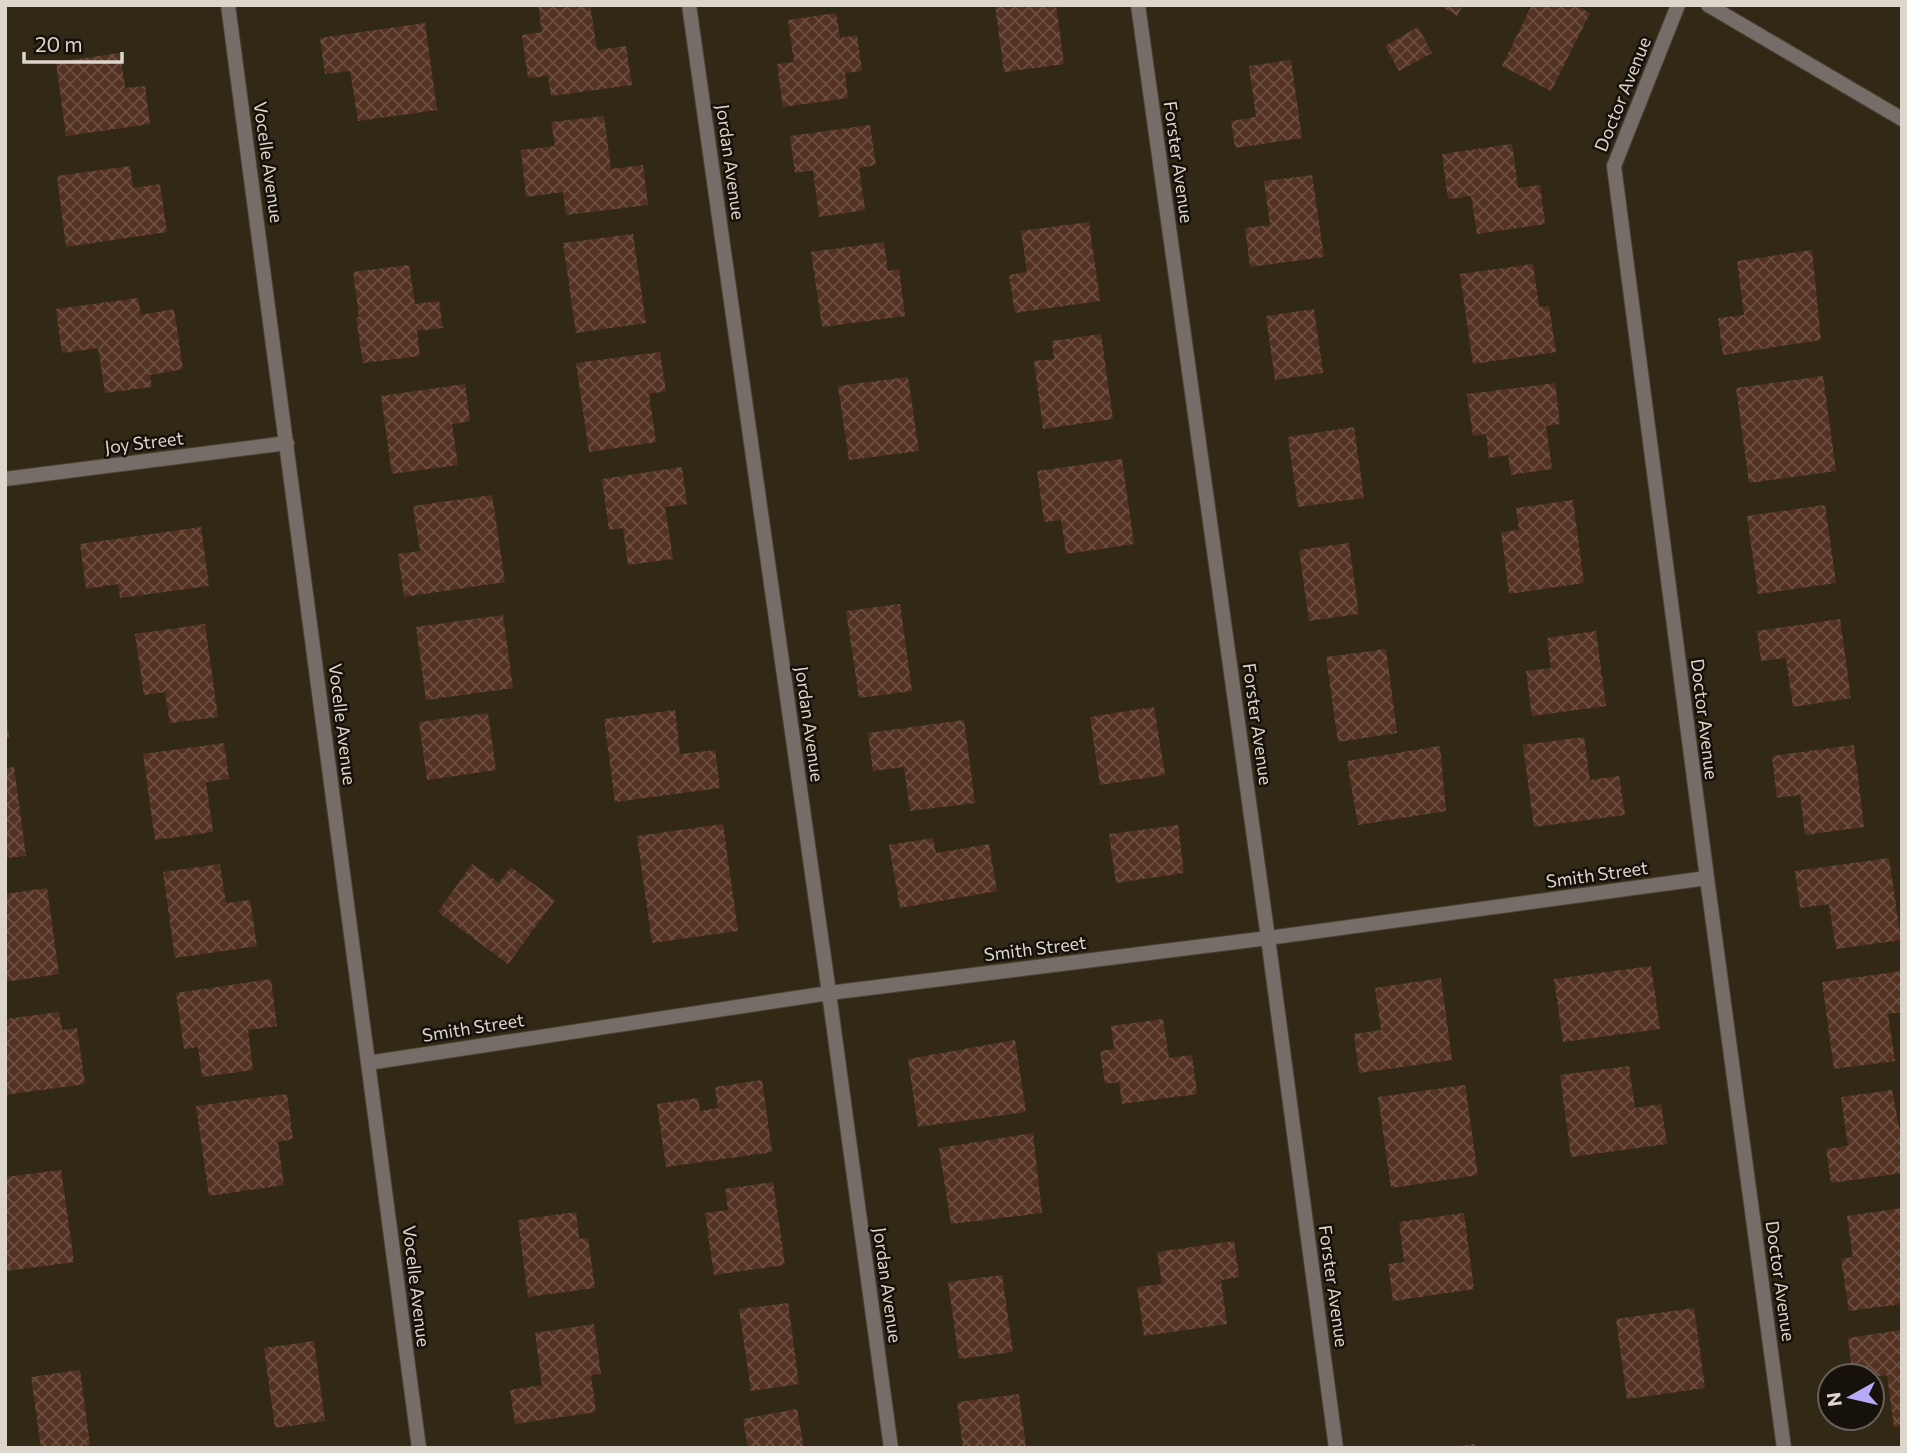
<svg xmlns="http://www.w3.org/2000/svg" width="1907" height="1453" font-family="Commissioner,sans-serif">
<defs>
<pattern id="building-cross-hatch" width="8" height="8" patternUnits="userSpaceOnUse" patternTransform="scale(1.75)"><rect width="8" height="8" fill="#543222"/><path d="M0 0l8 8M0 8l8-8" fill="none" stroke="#6c4f41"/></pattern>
</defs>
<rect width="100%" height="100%" fill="#322816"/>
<path fill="url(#building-cross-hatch)" d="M538,5H590L597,50L626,46L632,85L551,96L548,76L528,78L522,35L542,32Z
M995,5H1056L1064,64L1004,72Z
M1439,5H1463L1457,16Z
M1532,5H1575L1590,13L1551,91L1502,66Z
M836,13L840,38L857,35L862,71L845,73L848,98L783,107L777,64L794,62L788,20Z
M425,23L437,110L358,121L350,71L325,74L320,38Z
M1418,27L1432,53L1399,71L1385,46Z
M120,53L125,88L145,86L150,124L66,136L56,62Z
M1291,60L1302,138L1235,148L1231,121L1256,117L1249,66Z
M604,116L611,169L643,165L648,205L566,215L563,192L526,197L521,150L555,146L551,122Z
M870,125L876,165L859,168L865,210L819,217L813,170L795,173L790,136Z
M1512,144L1518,188L1540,185L1545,224L1477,234L1471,196L1448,199L1442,154Z
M130,166L133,188L160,184L167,232L66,247L57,176Z
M1312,175L1324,257L1250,267L1245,228L1270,225L1264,181Z
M1089,222L1100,301L1015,313L1009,275L1027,272L1021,231Z
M633,234L646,323L576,333L563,243Z
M884,242L888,271L899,269L905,316L822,327L811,252Z
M1812,250L1821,340L1723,355L1718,318L1744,315L1737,261Z
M1533,264L1539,307L1549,306L1556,352L1473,364L1460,274Z
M409,265L415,304L439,301L443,328L417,331L420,356L363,363L356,317H359L353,272Z
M138,298L141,315L174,309L183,369L150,375L152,387L105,393L98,348L62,353L56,309Z
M1314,309L1323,373L1275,380L1266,316Z
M1101,334L1113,419L1043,429L1034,361L1054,359L1052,341Z
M660,352L666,391L649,394L656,442L589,452L576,363Z
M1823,376L1836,471L1749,483L1736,388Z
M908,377L919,451L849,460L838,386Z
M1555,383L1560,424L1546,426L1552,469L1511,475L1508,455L1489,458L1486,434L1473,436L1467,394Z
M465,384L470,421L452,424L458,465L392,474L381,396Z
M1354,427L1364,498L1298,507L1288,437Z
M1122,459L1134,544L1066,554L1061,520L1044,522L1037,471Z
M682,467L687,504L665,507L673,559L628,565L623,528L609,530L602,479Z
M492,495L505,582L404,597L398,554L420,551L413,506Z
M1573,500L1584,583L1509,594L1501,532L1519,530L1516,508Z
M1825,505L1836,583L1758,594L1747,516Z
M201,527L209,586L120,598L118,584L86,589L80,544Z
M1349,543L1359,614L1309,621L1299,550Z
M900,604L912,691L859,698L846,611Z
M503,615L513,688L426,700L416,627Z
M1840,619L1851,698L1793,707L1786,658L1761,661L1757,631Z
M205,624L218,717L170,723L165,692L144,695L135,634Z
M1596,631L1606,706L1532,716L1526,671L1551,668L1547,638Z
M1386,649L1397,733L1338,742L1326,657Z
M1154,707L1165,775L1100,785L1090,717Z
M675,710L680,754L715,750L720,788L615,802L604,719Z
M488,713L496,770L427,780L419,722Z
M5,719H7L9,737H5Z
M964,720L975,803L910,811L904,767L873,771L868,733Z
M1584,737L1590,780L1619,776L1625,815L1534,827L1523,745Z
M224,743L229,779L206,782L213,832L155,840L143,754Z
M1854,745L1864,827L1805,835L1800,795L1777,798L1772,756Z
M1440,746L1446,811L1358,825L1347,761Z
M14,767L26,856L5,858V768Z
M723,824L738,931L652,943L637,836Z
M1178,825L1184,873L1116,883L1109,834Z
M933,838L936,853L989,844L997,891L900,908L889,845Z
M1889,858L1901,940L1836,949L1829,904L1800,908L1795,871Z
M220,864L226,903L250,900L257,946L175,958L163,872Z
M472,864L499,883L511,867L555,900L508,964L438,912Z
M47,888L59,974L5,982V894Z
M1651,966L1660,1029L1563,1042L1554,979Z
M1902,971V1012L1888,1014L1895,1061L1834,1069L1822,982Z
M1441,978L1452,1060L1359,1073L1354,1034L1381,1030L1375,988Z
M271,979L277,1026L248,1030L253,1070L202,1077L198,1047L184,1049L176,993Z
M59,1012L62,1030L77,1028L85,1084L5,1095V1019Z
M1163,1019L1169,1058L1192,1055L1197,1094L1122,1104L1119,1082L1105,1084L1100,1051L1114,1049L1111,1026Z
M1015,1040L1026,1112L918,1127L908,1059Z
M1629,1066L1635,1108L1661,1104L1667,1144L1571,1157L1560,1075Z
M762,1080L772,1152L666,1167L657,1104L698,1098L700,1111L718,1108L715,1087Z
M1465,1085L1478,1175L1391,1188L1378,1097Z
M1892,1090L1902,1143V1173L1831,1183L1826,1149L1848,1146L1841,1097Z
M287,1094L293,1139L278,1142L284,1185L209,1196L196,1106Z
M1033,1133L1042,1213L951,1224L939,1148Z
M61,1170L74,1262L6,1271L5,1177Z
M773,1182L785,1265L714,1275L705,1213L728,1210L725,1189Z
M1902,1208V1304L1849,1311L1841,1259L1853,1257L1847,1216Z
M576,1212L579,1239L588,1238L595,1288L528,1297L518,1220Z
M1464,1213L1474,1289L1393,1301L1388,1264L1404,1262L1399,1222Z
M1234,1241L1239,1277L1221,1280L1227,1324L1144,1336L1137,1287L1162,1284L1157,1252Z
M1002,1275L1013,1352L959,1359L948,1282Z
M788,1303L799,1384L751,1391L739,1309Z
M1694,1308L1705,1388L1627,1399L1616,1319Z
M594,1324L601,1374L591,1375L596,1412L515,1424L510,1390L542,1385L535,1333Z
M1902,1330V1426L1894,1427L1887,1375L1872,1377L1853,1376L1848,1338Z
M314,1341L325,1421L275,1428L264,1348Z
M80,1370L90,1445L70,1448H41L31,1377Z
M1019,1394L1026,1448H963L957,1402Z
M797,1409L804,1448H748L743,1419Z
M1475,1444L1476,1448H1457V1446Z"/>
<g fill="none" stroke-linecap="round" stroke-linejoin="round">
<g stroke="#4d4433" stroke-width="16">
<path id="street" d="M228,5L419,1448
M689,5L829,993L891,1448
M1138,5L1268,938L1336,1448
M1678,5L1614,166L1707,878L1784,1448
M1708,5L1902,119
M5,479L287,443
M368,1063L829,993L1268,938L1707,878"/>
</g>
<use href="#street" stroke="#776d68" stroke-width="14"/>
</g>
<g text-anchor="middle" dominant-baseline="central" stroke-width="5" stroke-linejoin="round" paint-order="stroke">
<g font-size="18" fill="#ddd6cc" stroke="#16110a">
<text transform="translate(1622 94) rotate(-68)">Doctor Avenue</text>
<text transform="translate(269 162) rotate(82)">Vocelle Avenue</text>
<text transform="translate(731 162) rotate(82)">Jordan Avenue</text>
<text transform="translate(1179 162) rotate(82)">Forster Avenue</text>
<text transform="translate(144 442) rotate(-7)">Joy Street</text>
<text transform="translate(1705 719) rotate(83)">Doctor Avenue</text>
<text transform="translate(343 724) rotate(83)">Vocelle Avenue</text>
<text transform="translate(810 724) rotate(82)">Jordan Avenue</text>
<text transform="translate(1258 724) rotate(82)">Forster Avenue</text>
<text transform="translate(1597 874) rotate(-8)">Smith Street</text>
<text transform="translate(1035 948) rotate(-7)">Smith Street</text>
<text transform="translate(473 1027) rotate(-9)">Smith Street</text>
<text transform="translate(1781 1281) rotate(82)">Doctor Avenue</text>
<text transform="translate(888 1285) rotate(82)">Jordan Avenue</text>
<text transform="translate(417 1286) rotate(83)">Vocelle Avenue</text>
<text transform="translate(1334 1286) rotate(82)">Forster Avenue</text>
</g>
</g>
<rect width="1907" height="1453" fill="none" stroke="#ddd6cc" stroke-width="14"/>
<g transform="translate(1851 1397) rotate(262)"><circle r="33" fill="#16110a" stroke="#666058" stroke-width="2"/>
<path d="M0-5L12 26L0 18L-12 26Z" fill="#b7abf8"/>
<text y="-10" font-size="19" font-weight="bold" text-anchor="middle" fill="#ddd6cc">N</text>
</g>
<path d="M24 52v10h98v-10" fill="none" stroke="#ddd6cc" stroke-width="3.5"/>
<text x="35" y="52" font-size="21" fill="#ddd6cc" stroke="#16110a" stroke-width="5" paint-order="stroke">20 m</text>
</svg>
